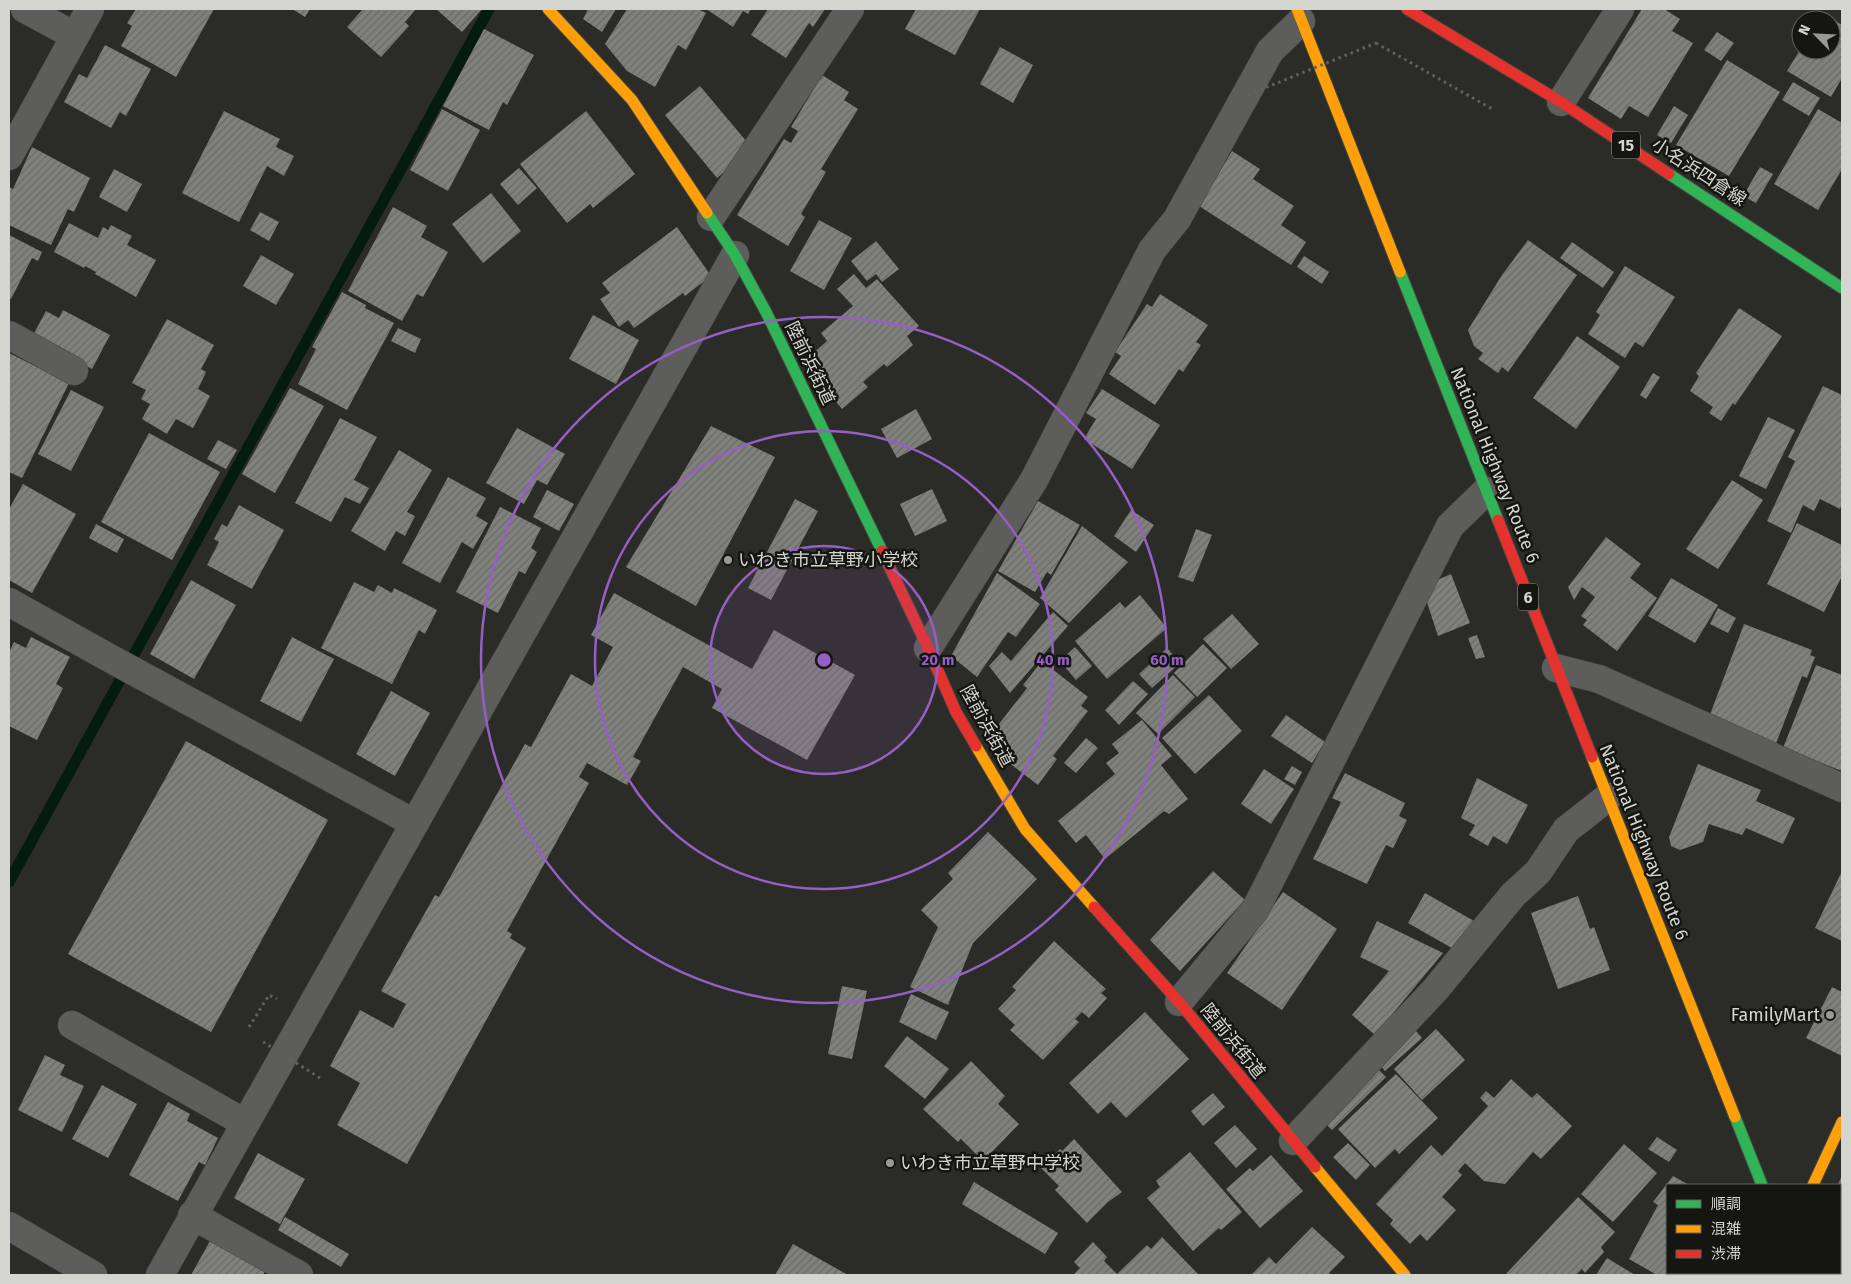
<svg xmlns="http://www.w3.org/2000/svg" width="1851" height="1284" font-family="'Fira Sans','Noto Sans JP',sans-serif">
<defs>
<pattern id="building-hatch" width="6" height="6" patternUnits="userSpaceOnUse" patternTransform="scale(1.25)"><rect width="6" height="6" fill="#80817c"/><path d="M-1 1l2-2M0 6l6-6M5 7l2-2" fill="none" stroke="#696a66"/></pattern>
</defs>
<rect width="100%" height="100%" fill="#2b2c27"/>
<g fill="none" stroke-linecap="round" stroke-linejoin="round">
<path stroke="#041c10" stroke-width="11" d="M9,882L489,9"/>
</g>
<path fill="url(#building-hatch)" d="M136,9L143,10L144,9H214L176,77L121,46L132,26L127,23Z
M292,9H310L305,17Z
M363,9H416L405,22L409,26L381,57L347,27Z
M436,9H482L462,32Z
M588,9H616L602,32L583,19Z
M627,9H698L706,13L686,50L678,45L655,87L627,71L605,44Z
M706,9H751L748,14L743,11L733,27Z
M768,9H825L813,27L809,23L786,58L751,35Z
M916,9H980L955,55L905,29Z
M1642,9H1664L1680,19L1672,31L1693,43L1648,117L1629,106L1621,119L1588,98Z
M1829,17L1842,25V78L1831,97L1787,71L1800,50H1831V20H1828Z
M484,29L534,55L507,105L503,102L489,130L443,106Z
M1717,32L1734,43L1721,61L1704,50Z
M105,45L151,69L126,116L120,112L111,128L64,102L79,74L87,78Z
M1000,47L1033,65L1013,103L980,84Z
M1727,60L1780,92L1729,176L1676,145Z
M822,75L849,92L844,100L858,109L821,169L826,172L801,214L805,217L788,246L737,215L784,139L791,143L798,131L791,127Z
M1793,82L1820,98L1809,116L1782,100Z
M700,86L752,148L717,178L665,115Z
M1674,106L1688,115L1671,143L1657,135Z
M442,109L480,130L448,191L410,170Z
M1818,109L1842,123V169L1818,210L1774,184Z
M224,111L280,139L276,147L294,156L284,176L267,166L239,222L182,193Z
M586,111L635,174L593,208L590,204L567,223L520,164Z
M32,147L90,178L74,212L68,209L51,245L9,225V187L13,189Z
M1232,151L1260,169L1253,179L1294,206L1281,225L1306,242L1291,265L1199,206Z
M1760,167L1773,174L1756,203L1743,196Z
M519,168L537,188L518,205L500,184Z
M114,169L142,184L127,212L99,197Z
M491,193L521,231L483,263L452,224Z
M393,207L427,226L421,237L448,252L423,297L417,294L402,321L348,291Z
M260,212L279,222L269,241L250,230Z
M819,220L852,238L824,290L790,271Z
M69,223L98,238L103,227L108,230L111,225L132,236L127,245L156,260L136,297L95,274L96,272L85,266L84,268L54,252Z
M677,227L711,276L685,296L683,293L634,328L628,320L619,327L600,299L610,293L602,283Z
M9,235L42,252L38,261L32,258L11,299L9,298Z
M1528,240L1577,275L1508,372L1502,367L1498,373L1478,359L1483,353L1474,346L1468,330L1502,275Z
M876,241L899,269L882,282L876,274L867,281L851,261Z
M1572,242L1614,272L1603,288L1560,258Z
M261,255L294,274L276,305L243,286Z
M1304,256L1329,272L1322,284L1297,267Z
M1625,266L1675,297L1643,347L1635,342L1625,358L1588,334L1600,315L1596,312Z
M854,274L866,288L877,279L919,326L907,336L913,345L887,367L884,364L863,382L868,387L842,409L818,380L820,375L813,367L815,365L809,357L827,341L821,333L853,306L837,289Z
M342,292L366,305L365,308L394,323L347,410L298,384L316,349L312,347Z
M1160,294L1208,325L1196,342L1201,345L1183,372L1179,369L1155,405L1109,374L1121,356L1115,352L1147,304L1152,307Z
M1739,308L1782,336L1735,405L1733,403L1721,421L1709,413L1713,407L1690,391L1699,376L1696,373Z
M63,310L110,335L92,369L32,337L46,311L59,318Z
M593,315L639,340L616,384L569,359Z
M167,319L214,345L201,369L206,372L198,389L210,396L193,428L176,419L167,434L142,419L150,404L141,399L146,390L132,383Z
M398,328L421,339L415,353L391,341Z
M1577,336L1620,367L1576,429L1533,398Z
M9,353L69,383L22,478L9,472Z
M1653,373L1660,377L1646,399L1640,395Z
M1823,386L1842,395V504L1840,509L1820,499L1814,511L1803,505L1791,533L1767,521L1795,461L1788,457Z
M290,388L324,406L275,493L242,474Z
M1102,389L1160,425L1132,469L1084,439L1096,419L1086,413Z
M71,390L104,407L71,471L38,454Z
M916,409L932,439L897,458L881,429Z
M1768,417L1795,430L1766,489L1739,476Z
M340,418L377,437L354,480L369,488L360,504L345,497L331,522L295,503Z
M711,426L775,457L696,606L626,567Z
M517,428L565,454L547,485L537,480L524,504L486,483Z
M149,433L220,472L172,560L101,522Z
M218,440L237,450L226,469L207,459Z
M399,450L432,470L407,512L415,516L405,536L396,531L385,551L351,531Z
M448,477L486,498L476,516L488,523L473,549L462,542L440,583L402,563Z
M1732,480L1763,500L1718,569L1686,549Z
M23,484L76,514L32,593L9,580V509Z
M932,489L947,521L915,536L900,504Z
M547,490L574,504L559,531L533,517Z
M795,499L818,511L771,600L748,588Z
M1038,501L1080,525L1051,575L1047,572L1035,592L998,571Z
M239,505L284,530L252,589L207,565L219,542L214,539L222,524L227,527Z
M500,507L541,528L531,548L537,552L525,574L519,571L498,613L456,592Z
M1131,510L1154,525L1136,552L1114,536Z
M1797,523L1842,545V576L1824,612L1767,584Z
M96,524L124,539L117,553L89,538Z
M1082,526L1128,562L1069,623L1040,598Z
M1196,529L1212,535L1193,582L1178,577Z
M1606,537L1641,564L1630,578L1657,598L1617,651L1583,625L1587,620L1581,616L1595,597L1582,587L1574,600L1568,587Z
M997,573L1040,604L1016,637L1008,632L977,677L951,656Z
M1451,574L1470,623L1438,636L1422,587Z
M1671,578L1718,605L1695,643L1648,616Z
M191,580L236,605L194,679L150,654Z
M354,582L374,592L378,585L392,593L394,588L437,610L425,634L419,630L392,684L321,648Z
M614,593L752,669L774,630L855,675L807,760L712,708L722,689L683,667L633,757L641,761L627,785L587,763L579,777L589,783L507,931L512,934L510,938L526,948L407,1164L337,1125L360,1083L330,1066L360,1010L393,1028L406,1004L381,991L435,895L439,897L525,744L531,747L571,674L592,686L613,647L591,635Z
M1140,595L1167,628L1107,679L1075,641L1120,602L1125,608Z
M1718,608L1736,618L1728,633L1710,624Z
M1053,612L1068,626L1010,693L989,666L1002,652L1011,661Z
M1232,614L1259,644L1231,669L1203,639Z
M1744,624L1812,650L1810,655L1815,657L1807,678L1802,676L1775,746L1708,720Z
M1477,635L1485,657L1476,659L1468,638Z
M31,637L70,657L56,684L63,688L37,740L9,726V652L14,642L26,648Z
M292,637L334,659L301,722L260,701Z
M1203,644L1227,668L1197,697L1174,673Z
M1075,647L1092,666L1076,680L1060,661Z
M1167,648L1180,663L1152,688L1139,674Z
M1042,661L1088,697L1081,706L1088,711L1053,756L1057,759L1038,785L1008,762L1015,752L992,733L1027,688L1023,685Z
M1816,665L1842,675V771L1783,748Z
M1173,675L1195,697L1158,734L1136,713Z
M1133,681L1148,694L1119,725L1105,710Z
M391,691L430,713L395,776L356,754Z
M1209,695L1242,731L1195,774L1162,738Z
M1286,715L1325,742L1312,763L1271,736Z
M1142,720L1172,756L1161,765L1188,799L1169,814L1164,811L1105,859L1086,835L1076,843L1058,821L1115,774L1106,763L1119,753L1112,744Z
M1086,738L1098,748L1076,773L1064,763Z
M186,741L328,820L211,1032L68,954Z
M1698,764L1761,790L1756,801L1795,818L1783,844L1746,828L1742,835L1709,824L1703,842L1680,850L1671,846L1669,837Z
M1292,766L1302,772L1295,785L1284,779Z
M1264,769L1294,789L1271,824L1241,804Z
M1345,773L1405,803L1399,816L1407,820L1393,848L1386,845L1367,884L1313,859L1341,802L1332,798Z
M1477,778L1528,805L1507,844L1493,836L1488,846L1469,835L1475,825L1461,818Z
M988,832L1037,879L973,943L948,1005L910,987L938,927L921,910L953,879L948,873Z
M1213,871L1245,900L1180,971L1150,940Z
M1842,871V941L1815,928Z
M1283,892L1337,929L1282,1010L1227,973Z
M1425,893L1474,921L1457,951L1408,923Z
M1578,896L1590,929L1594,927L1610,970L1558,989L1531,913Z
M1377,921L1443,953L1375,1035L1352,1015L1389,971L1360,957Z
M1054,941L1106,989L1101,993L1107,998L1089,1018L1082,1012L1075,1019L1079,1022L1043,1060L1010,1030L1015,1025L998,1009L1016,990L1012,987Z
M842,986L867,991L852,1059L828,1054Z
M1832,987L1842,992V1056L1806,1038Z
M911,994L949,1012L936,1040L899,1022Z
M1145,1012L1189,1059L1126,1118L1111,1102L1098,1114L1069,1083Z
M1436,1029L1465,1060L1422,1100L1394,1069Z
M1415,1030L1422,1038L1385,1071L1378,1063Z
M907,1036L949,1069L925,1099L884,1066Z
M45,1055L65,1065L60,1075L84,1086L62,1132L18,1110Z
M971,1061L1005,1096L998,1104L1019,1124L983,1161L961,1139L958,1142L923,1109Z
M1376,1067L1386,1077L1332,1130L1322,1120Z
M1396,1074L1438,1118L1399,1154L1395,1149L1375,1168L1338,1129Z
M1511,1079L1532,1098L1537,1093L1572,1126L1541,1159L1533,1152L1505,1184L1484,1181L1465,1163L1458,1171L1462,1175L1442,1197L1456,1210L1427,1241L1420,1234L1410,1244L1390,1224L1393,1220L1376,1204L1431,1145L1442,1156L1488,1106L1480,1098L1486,1091L1494,1098Z
M102,1085L137,1104L108,1158L72,1139Z
M1213,1093L1225,1107L1203,1126L1191,1111Z
M168,1102L190,1114L187,1121L218,1138L205,1165L199,1162L178,1201L129,1175Z
M1235,1125L1257,1149L1236,1168L1214,1143Z
M1657,1137L1677,1150L1669,1162L1648,1149Z
M1074,1139L1122,1192L1108,1202L1087,1223L1055,1190L1059,1186L1041,1168L1060,1149L1062,1151Z
M1348,1143L1370,1165L1356,1180L1333,1157Z
M1624,1144L1657,1173L1613,1222L1581,1194Z
M1190,1152L1242,1212L1221,1230L1219,1228L1193,1251L1147,1198L1160,1187L1156,1181Z
M258,1153L305,1179L280,1224L234,1198Z
M1271,1155L1303,1191L1260,1228L1226,1189L1250,1168L1253,1171Z
M1842,1175V1241L1840,1240V1185H1838Z
M1673,1176L1689,1185H1667V1273H1685L1683,1275H1657L1629,1259L1658,1205L1653,1202Z
M974,1182L1058,1233L1045,1254L962,1204Z
M1578,1197L1615,1232L1601,1247L1604,1252L1585,1273L1582,1269L1576,1275H1505Z
M285,1217L349,1254L341,1267L278,1230Z
M1312,1227L1345,1257L1329,1273L1332,1275H1251L1269,1257L1276,1264Z
M1162,1237L1199,1275H1073L1080,1268L1074,1262L1093,1242L1107,1257L1104,1261L1117,1274L1147,1245L1151,1249Z
M210,1241L265,1271L263,1275H191Z
M793,1244L848,1275H775Z
M1607,1258L1635,1275H1596Z"/>
<g fill="none" stroke-linecap="round" stroke-linejoin="round">
<g stroke="#464742" stroke-width="29">
<path id="street" d="M25,9L75,36
M1561,102L1620,9
M9,156L90,9
M711,217L850,9
M9,335L74,371
M9,602L113,660L414,823
M928,648L1034,480L1152,250L1177,219L1270,51L1301,21
M1556,668L1599,679L1842,788
M1179,1002L1255,910L1444,538L1450,526L1486,491
M72,1025L245,1123
M1293,1141L1435,990L1513,895L1538,872L1566,830L1608,797
M192,1215L299,1275
M9,1226L93,1275
M160,1275L735,255
M1775,1275L1776,1273"/>
</g>
<g stroke="#464742" stroke-width="13">
<path id="fast" d="M1669,174L1842,288
M707,213L735,255L766,312L882,551
M1400,272L1498,520
M1735,1117L1762,1185
M1798,1273L1799,1275"/>
</g>
<g stroke="#464742" stroke-width="13">
<path id="slow" d="M548,9L632,100L707,213
M1297,9L1400,272
M976,746L1025,829L1094,907
M1592,757L1735,1117
M1315,1167L1405,1275
M1813,1185L1842,1122"/>
</g>
<g stroke="#464742" stroke-width="13">
<path id="jam" d="M1407,9L1561,102L1669,174
M1498,520L1592,757
M882,551L928,648L956,712L976,746
M1094,907L1179,1002L1315,1167"/>
</g>
<path stroke="#61625e" stroke-width="3" stroke-dasharray="2.5 4" stroke-linecap="butt" d="M1376,43L1494,110
M249,1027L269,995L277,999"/>
<use href="#street" stroke="#5d5e5b" stroke-width="28"/>
<use href="#fast" stroke="#30b455" stroke-width="11"/>
<use href="#slow" stroke="#ff9f0a" stroke-width="11"/>
<use href="#jam" stroke="#e5322d" stroke-width="11"/>
<path stroke="#61625e" stroke-width="3" stroke-dasharray="2.5 4" stroke-linecap="butt" d="M1230,102L1376,43
M263,1042L320,1078"/>
</g>
<circle cx="824" cy="660" r="114" fill="#955fc4" fill-opacity=".12"/>
<g fill="none" stroke="#955fc4" stroke-width="2.5">
<circle cx="824" cy="660" r="114"/>
<circle cx="824" cy="660" r="229"/>
<circle cx="824" cy="660" r="343"/>
</g>
<g fill="#989a94" stroke="#151612" stroke-width="2">
<circle cx="728" cy="560" r="5"/>
<circle cx="1830" cy="1015" r="5"/>
<circle cx="890" cy="1163" r="5"/>
</g>
<g text-anchor="middle" dominant-baseline="central" stroke-width="5" stroke-linejoin="round" paint-order="stroke">
<g fill="#151612" stroke="#9a9c96" stroke-width="1">
<rect x="1612" y="131.5" width="28" height="27" rx="4"/>
<rect x="1518" y="583.5" width="20" height="27" rx="4"/>
</g>
<g font-size="16" font-weight="bold" fill="#d3d5ce">
<text x="1626" y="145">15</text>
<text x="1528" y="597">6</text>
</g>
<g font-size="18" fill="#d3d5ce" stroke="#151612">
<text transform="translate(1699 172) rotate(33)">小名浜四倉線</text>
<text transform="translate(810 363) rotate(64)">陸前浜街道</text>
<text transform="translate(1495 465) rotate(68)">National Highway Route 6</text>
<text transform="translate(987 726) rotate(61)">陸前浜街道</text>
<text transform="translate(1644 842) rotate(68)">National Highway Route 6</text>
<text transform="translate(1233 1041) rotate(51)">陸前浜街道</text>
</g>
<g font-size="18" fill="#d3d5ce" stroke="#151612" text-anchor="start">
<text x="738" y="560">いわき市立草野小学校</text>
<text x="1820" y="1015" text-anchor="end">FamilyMart</text>
<text x="900" y="1163">いわき市立草野中学校</text>
</g>
</g>
<circle cx="824" cy="660" r="8" fill="#955fc4" stroke="#151612" stroke-width="2.5"/>
<g font-size="15" text-anchor="middle" font-weight="bold" fill="#955fc4" stroke="#151612" stroke-width="5" stroke-linejoin="round" paint-order="stroke">
<text x="938" y="665">20 m</text>
<text x="1053" y="665">40 m</text>
<text x="1167" y="665">60 m</text>
</g>
<rect width="1851" height="1284" fill="none" stroke="#d3d5ce" stroke-width="20"/>
<rect x="1666" y="1184" width="175" height="90" fill="#151612" stroke="#61625d"/>
<rect x="1676" y="1200" width="25" height="8" fill="#30b455" stroke="#61625d"/>
<text x="1711" y="1209" font-size="15" fill="#d3d5ce">順調</text>
<rect x="1676" y="1225" width="25" height="8" fill="#ff9f0a" stroke="#61625d"/>
<text x="1711" y="1234" font-size="15" fill="#d3d5ce">混雑</text>
<rect x="1676" y="1250" width="25" height="8" fill="#e5322d" stroke="#61625d"/>
<text x="1711" y="1259" font-size="15" fill="#d3d5ce">渋滞</text>
<g transform="translate(1816 35) rotate(294)"><circle r="24" fill="#151612" stroke="#61625d"/>
<path d="M0-4L9 19L0 12L-9 19Z" fill="#989a94"/>
<text y="-8" font-size="14" font-weight="bold" text-anchor="middle" fill="#d3d5ce">N</text>
</g>
</svg>
